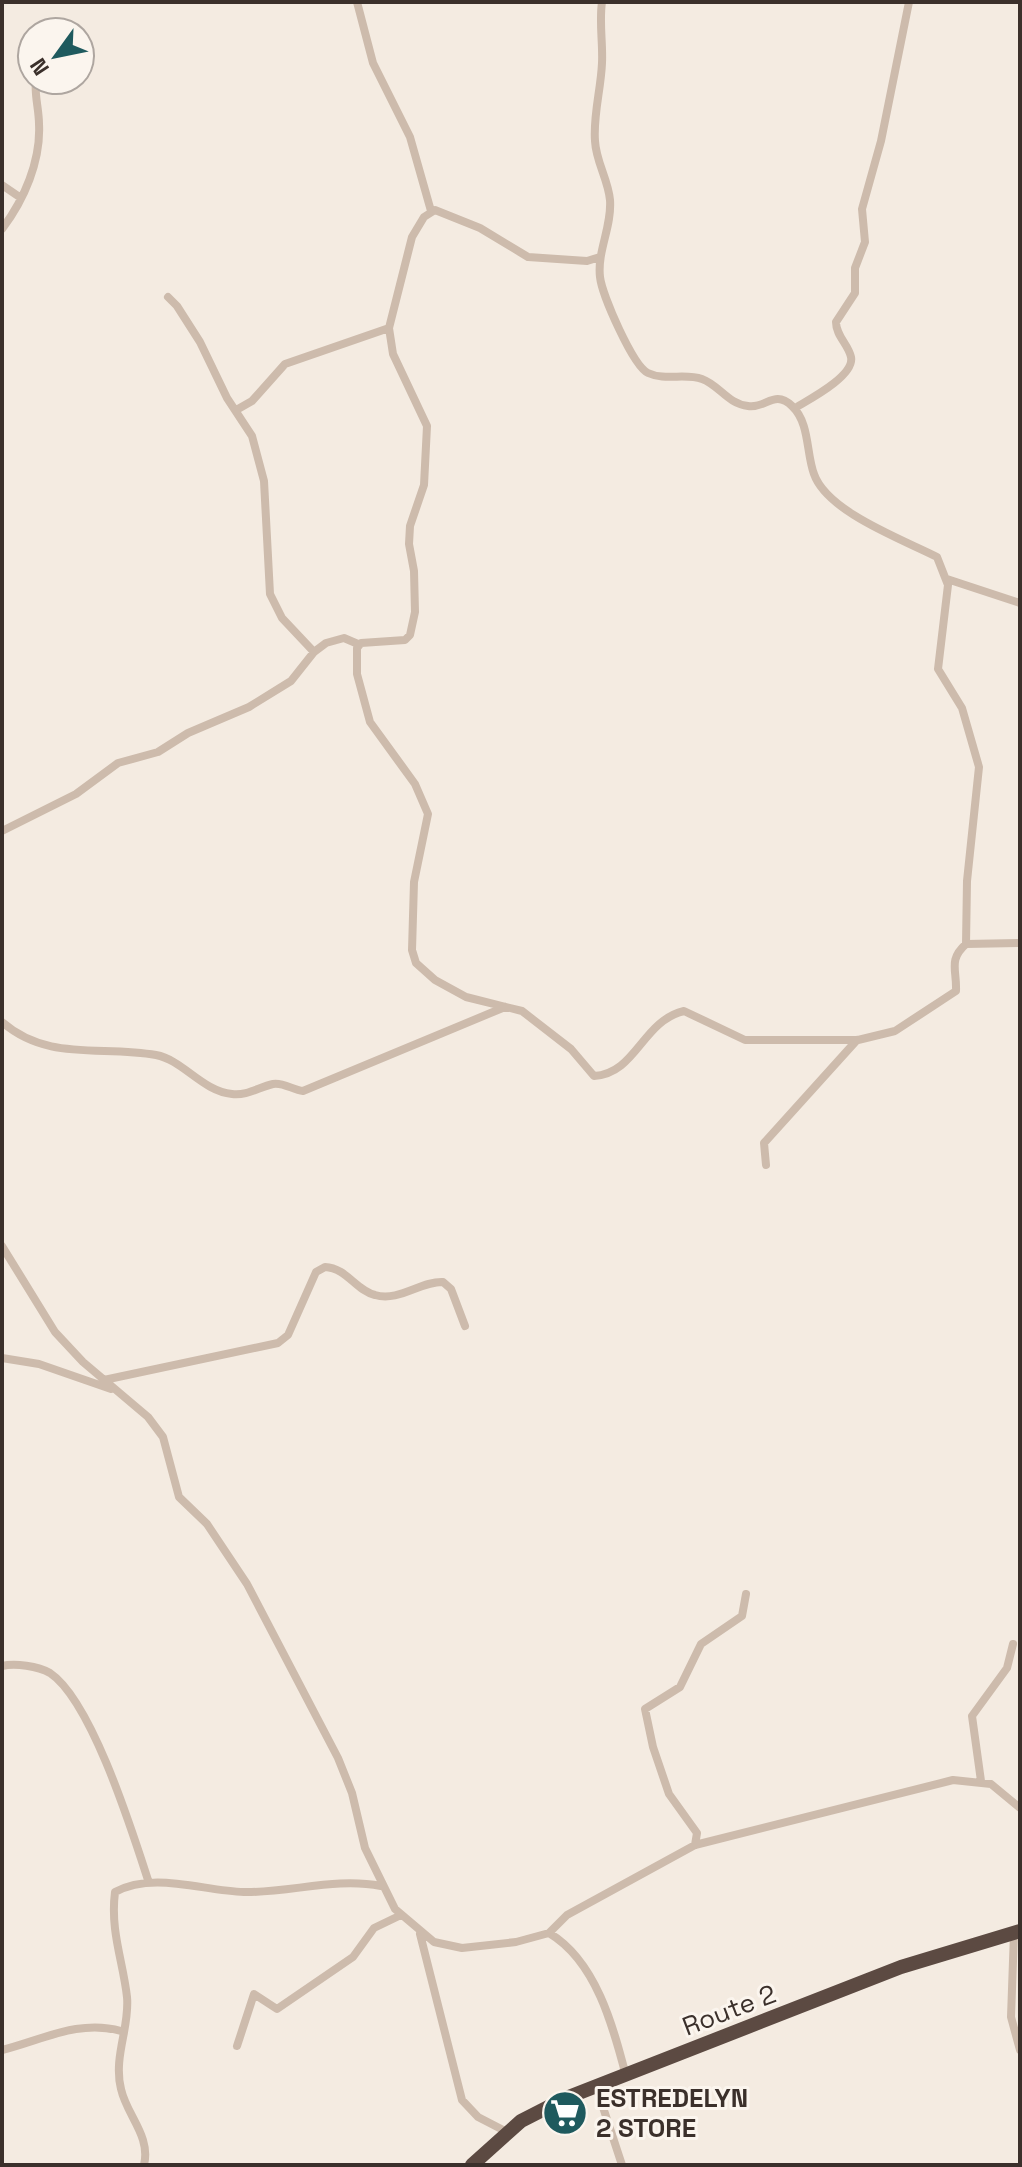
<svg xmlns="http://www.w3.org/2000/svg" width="1022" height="2167" font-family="'Space Grotesk',sans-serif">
<rect width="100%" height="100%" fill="#f4ebe1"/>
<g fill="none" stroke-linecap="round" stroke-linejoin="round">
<path stroke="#cdbbac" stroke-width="8" d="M357,2L373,63L410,137L431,211
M602,2C599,22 603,43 602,63C601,89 593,115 595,141C596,162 608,179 610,200C612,227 597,251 600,277C602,295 633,366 648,373C665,381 685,373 702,379C719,385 728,404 748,406C766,409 774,389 792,406C810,423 806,453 814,474C827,512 904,540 937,557L948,585L938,669L962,708L979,767L967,881L966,944
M2,185L21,198
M2,229C24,200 41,161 39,124C39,109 34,94 36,80
M600,257L587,261L528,257L480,228L435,210L424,217L412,237L389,328L393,354L427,426L424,485L410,526L409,544L414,571L415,612L410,635L405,640L361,643L357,648V674L370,722L415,784L428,814L414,882L412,950L416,963L435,980L466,997L522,1011L571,1049L594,1076C636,1074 642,1021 684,1011L745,1040H858L895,1031L956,991C957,970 948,960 966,944L1020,943
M168,297L177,306L200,342L227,398L252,436L264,481L270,594L282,618L314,652
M795,408C808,400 855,376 851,357C848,344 836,336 836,322L855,293V268L865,242L862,209L881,141L909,2
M238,409L252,401L285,364L389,328
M947,579L1020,603
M2,831L76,794L118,763L158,752L188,733L249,707L291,681L314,652L326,643L344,638L358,644
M2,1022C48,1062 102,1045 156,1055C183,1060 202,1091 232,1094C247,1096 259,1087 273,1084C283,1082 293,1090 303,1091L505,1007
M766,1165L764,1143L857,1040
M2,1246L55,1332L83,1362L148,1417L163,1437L179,1497L207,1524L247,1584L338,1758L352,1793L365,1848L395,1909L434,1942L462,1948L516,1942L549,1933C596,1961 613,2026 626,2076
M2,1358L39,1364L111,1389
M104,1380L278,1343L288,1335L316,1272L325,1267C347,1268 355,1290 375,1295C399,1302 421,1281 443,1282L451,1289L465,1326
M2,1666C15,1663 38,1666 50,1673C92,1701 133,1834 149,1883
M981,1781L972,1716L1007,1668L1013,1644
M695,1845L697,1833L669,1794L653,1747L645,1709L680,1687L701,1644L742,1616L746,1594
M549,1933L567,1915L695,1845L953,1780L991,1784L1020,1808
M1014,1933L1011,2017L1020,2050
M420,1934L462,2100L478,2117L507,2132
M237,2046L254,1994L277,2009L353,1957L374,1928L401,1915
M2,2050C42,2040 79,2019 121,2031
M596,2086L622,2165
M144,2165C151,2136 127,2116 121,2089C113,2057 130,2027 127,1997C123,1961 110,1931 115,1892C153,1871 203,1891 244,1892C290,1893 335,1877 381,1886"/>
<path stroke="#5c4a42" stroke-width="14" d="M472,2165L521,2121L566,2098L901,1967L1020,1931"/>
</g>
<defs>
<g id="supermarket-disc" transform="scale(2.3)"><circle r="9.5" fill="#1f5a5e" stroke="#fbf5ee"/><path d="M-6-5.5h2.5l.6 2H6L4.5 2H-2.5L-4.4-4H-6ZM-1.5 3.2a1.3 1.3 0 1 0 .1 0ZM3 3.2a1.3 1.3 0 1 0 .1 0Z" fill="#fff"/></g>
</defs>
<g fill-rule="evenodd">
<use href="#supermarket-disc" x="565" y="2113"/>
</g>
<g text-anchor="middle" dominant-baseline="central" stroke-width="6" stroke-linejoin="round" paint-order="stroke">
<g font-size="26" fill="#3b302b" stroke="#fbf5ee">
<text transform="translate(729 2010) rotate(-21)">Route 2</text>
</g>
<g font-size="26" font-weight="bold" fill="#3b302b" stroke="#fbf5ee" text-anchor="start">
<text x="596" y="2098">ESTREDELYN<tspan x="596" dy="30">2 STORE</tspan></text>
</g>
</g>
<rect width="1022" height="2167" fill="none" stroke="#3b302b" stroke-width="8"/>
<g transform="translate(56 56) rotate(237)"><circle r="38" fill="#fbf5ee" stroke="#aea6a0" stroke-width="2"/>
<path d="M0-6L14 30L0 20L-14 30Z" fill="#1f5a5e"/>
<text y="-12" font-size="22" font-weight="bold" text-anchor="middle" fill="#3b302b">N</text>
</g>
</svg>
